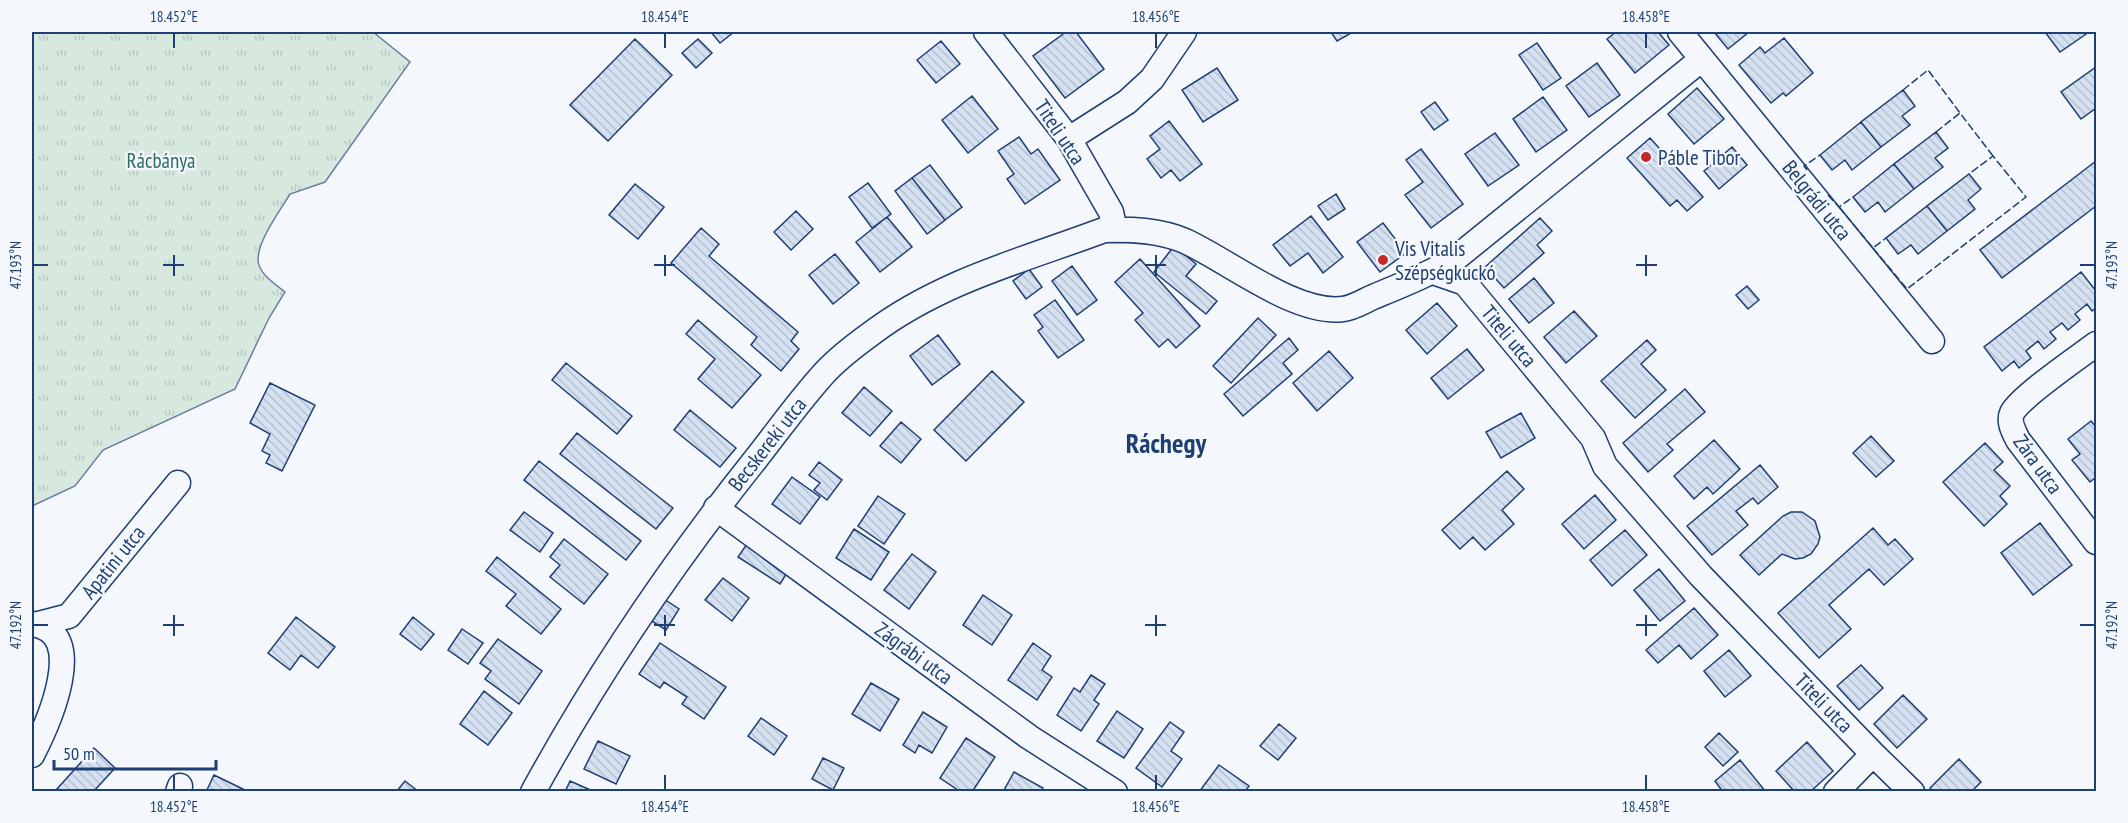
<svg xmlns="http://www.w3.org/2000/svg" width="2128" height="823" font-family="'PT Sans Narrow',sans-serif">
<defs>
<pattern id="grass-tufts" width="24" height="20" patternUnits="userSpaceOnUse" patternTransform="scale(1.5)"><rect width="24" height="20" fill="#d7e8df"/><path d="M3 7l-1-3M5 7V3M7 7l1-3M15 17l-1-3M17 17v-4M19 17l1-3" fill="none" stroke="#b8c8c3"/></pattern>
<pattern id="building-back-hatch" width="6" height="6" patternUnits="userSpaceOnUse" patternTransform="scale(1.5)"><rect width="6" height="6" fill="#d5e0f0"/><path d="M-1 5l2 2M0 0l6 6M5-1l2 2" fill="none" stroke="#b6c1d1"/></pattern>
</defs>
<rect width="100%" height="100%" fill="#f4f7fb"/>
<path fill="url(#grass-tufts)" stroke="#687fa3" stroke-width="1.5" d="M32,32H373L410,62L325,182L290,194C280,211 257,241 258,261C260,275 275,284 285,292L269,318L235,389L103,450L75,486L32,506Z"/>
<path fill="url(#building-back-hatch)" stroke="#1d3f73" stroke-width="1.5" d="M711,32H734L720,43Z
M1066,32H1076L1104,69L1065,98L1033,56Z
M1331,32H1353L1337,41Z
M1616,32H1658L1669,45L1635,73L1607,39Z
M1714,32H1749L1728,49Z
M2045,32H2089L2060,52Z
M1784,38L1813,73L1786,96L1783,93L1771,103L1739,65L1760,47L1765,53Z
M635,39L672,75L608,141L570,105Z
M698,39L712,53L696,68L682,53Z
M941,41L960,64L936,83L917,60Z
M1537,43L1561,78L1543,90L1519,55Z
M1597,63L1620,95L1589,117L1566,86Z
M2096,67V108L2081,119L2061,92Z
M1217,68L1238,100L1203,122L1182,90Z
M1697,88L1724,119L1694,144L1668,114Z
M1903,90L1915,106L1902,116L1910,125L1881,147L1861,122Z
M972,96L998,129L968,153L942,120Z
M1543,97L1567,130L1536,152L1513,119Z
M1435,102L1448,120L1434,130L1421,112Z
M1169,121L1202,164L1180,181L1171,170L1161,178L1147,159L1160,149L1150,136Z
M1861,122L1881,147L1852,170L1845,160L1832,170L1820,155Z
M1936,132L1948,148L1935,158L1943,167L1914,189L1894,164Z
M1495,133L1519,165L1488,186L1465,154Z
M1019,137L1031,154L1038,149L1060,180L1025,204L1007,179L1014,174L998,151Z
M1650,138L1703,197L1687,211L1677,200L1670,206L1627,158Z
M1732,147L1747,165L1719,189L1704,171Z
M1421,149L1463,204L1431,228L1405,195L1423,182L1406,160Z
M2096,161V206L2002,278L1980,250Z
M1894,164L1914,189L1885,212L1878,202L1865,212L1853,197Z
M930,165L962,207L945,220L912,178Z
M1969,174L1981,189L1968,200L1975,209L1947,231L1927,206Z
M912,178L945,220L927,234L895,191Z
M868,183L891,214L872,228L849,197Z
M635,184L664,207L638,239L609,215Z
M1336,194L1345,209L1328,220L1318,206Z
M1927,206L1947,231L1918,254L1911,245L1898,254L1886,238Z
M796,211L813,229L791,250L774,232Z
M1311,216L1343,257L1323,273L1308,253L1290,266L1273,245Z
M887,217L912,247L880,272L856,242Z
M1540,218L1552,231L1537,245L1544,253L1504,288L1485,267Z
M1383,223L1406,253L1380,272L1357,242Z
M701,228L719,244L709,256L798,332L791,341L799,349L781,371L751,345L757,337L671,263Z
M1174,246L1196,264L1186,276L1217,301L1206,314L1154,272Z
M835,254L859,283L833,304L809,275Z
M1140,259L1200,326L1176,348L1168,339L1159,347L1135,320L1143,313L1115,282Z
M1072,266L1097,300L1077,315L1052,281Z
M1029,269L1042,287L1026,299L1013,281Z
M2081,272L2096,291V308L2092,311L2087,304L2075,314L2080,320L2068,330L2062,323L2050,332L2056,339L2044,349L2038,341L2026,351L2031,358L2019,368L2014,361L2002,371L1984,347Z
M1534,278L1554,303L1529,323L1509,299Z
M1747,286L1759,300L1748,309L1736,295Z
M1055,300L1084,340L1058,358L1038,331L1043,327L1034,315Z
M1437,303L1457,326L1427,354L1406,330Z
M1574,311L1597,336L1566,363L1544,337Z
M1258,318L1276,335L1231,383L1213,366Z
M698,320L761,375L732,408L698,379L715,359L686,334Z
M938,335L960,364L932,385L910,356Z
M1289,338L1298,350L1283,363L1292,374L1243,416L1224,394Z
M1647,340L1656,350L1641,364L1666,390L1635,418L1601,381Z
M1467,349L1484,370L1448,399L1431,378Z
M1329,351L1353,378L1317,411L1293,383Z
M566,363L632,416L617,434L552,380Z
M992,371L1024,402L966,461L934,430Z
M270,383L315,405L282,471L266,463L270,455L262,451L270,434L250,423Z
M864,387L892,411L870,436L842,413Z
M1685,389L1705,412L1667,444L1673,450L1648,472L1623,443Z
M690,410L736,448L720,467L674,430Z
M1521,413L1535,438L1501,458L1486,432Z
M2091,421L2096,427V477L2090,482L2072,460L2080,454L2068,439Z
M901,422L921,439L901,463L880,446Z
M577,433L673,508L656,529L560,454Z
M1871,436L1894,461L1876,477L1853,453Z
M1714,440L1740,469L1713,494L1707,487L1694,499L1674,476Z
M1985,443L2003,462L1994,470L2010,486L2000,496L2007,504L1984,526L1943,482Z
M539,461L641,541L626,560L524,480Z
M819,462L842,480L827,500L814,490L820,483L809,475Z
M1760,465L1778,487L1758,504L1753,498L1736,511L1748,525L1712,555L1687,526Z
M1507,471L1524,489L1502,510L1514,524L1485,550L1473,537L1460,549L1442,530Z
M792,477L820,497L800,524L772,504Z
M1595,495L1616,520L1584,549L1562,524Z
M878,496L905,514L884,544L858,526Z
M524,512L553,533L540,552L510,530Z
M1791,512H1802L1815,521L1820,537L1818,544L1811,554L1803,558L1795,559L1782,554L1759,575L1740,555L1783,516Z
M2040,523L2072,565L2033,595L2001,553Z
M1873,528L1888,545L1895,539L1913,559L1884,585L1869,569L1829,605L1851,629L1819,658L1778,613Z
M854,529L889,552L871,580L836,558Z
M1625,530L1647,555L1612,586L1590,560Z
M564,539L608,574L584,604L550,577L560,565L550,557Z
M749,541L790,568L780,584L738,557Z
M912,554L936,572L909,609L884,590Z
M497,557L561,609L541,634L506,606L516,594L486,571Z
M1659,569L1685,601L1660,621L1634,590Z
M723,578L749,598L732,621L705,600Z
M983,595L1012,615L992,645L963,625Z
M661,597L679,609L666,630L647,618Z
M1694,608L1718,635L1691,659L1679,645L1658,663L1646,650Z
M296,617L335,647L318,668L301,655L290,670L268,653Z
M413,617L434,634L421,650L400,634Z
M462,629L483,643L468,664L448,650Z
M498,639L542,671L519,704L485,679L491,671L480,663Z
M660,643L726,687L704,719L682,704L687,697L664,682L660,688L639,674Z
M1033,643L1051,656L1042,670L1052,677L1037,700L1008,680Z
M1729,650L1751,676L1725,697L1704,671Z
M1861,665L1883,688L1859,710L1837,686Z
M1091,675L1105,684L1094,700L1099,704L1081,731L1057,715L1074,688L1080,692Z
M871,683L899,699L880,731L852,714Z
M484,691L512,713L488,745L460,724Z
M1903,695L1927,719L1897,748L1874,724Z
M1117,711L1143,729L1124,758L1097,741Z
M923,712L947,727L932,753L919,745L915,753L903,745Z
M761,718L787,736L774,755L748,736Z
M1170,722L1184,732L1171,751L1182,759L1162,787L1136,768Z
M1279,724L1296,738L1278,760L1260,746Z
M1719,733L1738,752L1723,766L1705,747Z
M966,738L995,757L972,792H961L940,778Z
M598,741L630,756L616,784L584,769Z
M1807,742L1833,771L1810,792H1795L1776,771Z
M94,748L115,768L93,792H58L56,790Z
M823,758L844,768L833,790L812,779Z
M1959,759L1981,782L1971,792H1933L1930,788Z
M1740,760L1766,792H1723L1715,781Z
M1219,765L1249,786L1245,792H1199Z
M1014,772L1043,788L1041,792H1003Z
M214,775L249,792H206Z
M405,781L419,792H396Z
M570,781L595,792H565Z"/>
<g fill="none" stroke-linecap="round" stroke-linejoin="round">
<g stroke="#1d3f73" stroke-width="27">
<path id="minor" d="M986,32L1069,139L1111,212L1115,230
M1702,59L1932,341
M1069,139L1127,102L1152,79L1184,32
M1433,272L1465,283L1593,438L1605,466L1701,576L1873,754L1912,792
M2096,344C2079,357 2020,397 2012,413C2008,422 2014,432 2018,440L2096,542
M716,508L1029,737L1115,792
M32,624C91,631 47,726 32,755
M38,624L69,616L178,483
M178,792L180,786
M533,792C597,675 672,564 755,460C777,432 797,404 820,378C834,361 854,346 872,333C941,281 1024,260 1104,230C1131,229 1159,230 1185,241C1229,261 1295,315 1343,309C1353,308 1364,301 1373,297C1402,285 1430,274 1456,258L1702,59L1680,32
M1836,792L1873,754"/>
</g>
<use href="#minor" stroke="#f4f7fb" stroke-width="24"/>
<path stroke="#1d3f73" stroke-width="1.5" stroke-dasharray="8 3" stroke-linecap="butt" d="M1903,90L1928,70L1960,113
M1936,132L1960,113L1993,156
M1807,170L1804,166L1820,155
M1828,195L1839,207L1853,197
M1839,207L1873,248L1886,238
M1873,248L1907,289L2026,197L1993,156L1969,174"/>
</g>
<path fill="none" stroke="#1d3f73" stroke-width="2" d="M174,33V48M665,33V48M1156,33V48M1646,33V48M174,255V276M665,255V276M1156,255V276M1646,255V276M33,265H48M163,265H184M654,265H675M1145,265H1166M1636,265H1657M2080,265H2095M174,615V636M665,615V636M1156,615V636M1646,615V636M33,625H48M163,625H184M654,625H675M1145,625H1166M1636,625H1657M2080,625H2095M174,775V790M665,775V790M1156,775V790M1646,775V790"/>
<g fill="#c62828" stroke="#f4f7fb" stroke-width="2">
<circle cx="1646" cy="157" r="6"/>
<circle cx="1383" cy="260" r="6"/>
</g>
<g text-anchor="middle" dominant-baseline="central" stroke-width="4.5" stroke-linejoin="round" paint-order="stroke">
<g font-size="21" fill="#1d3f73" stroke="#f4f7fb">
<text transform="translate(1060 132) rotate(56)">Titeli utca</text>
<text transform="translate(1817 200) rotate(51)">Belgrádi utca</text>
<text transform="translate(1509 336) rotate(50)">Titeli utca</text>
<text transform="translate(767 444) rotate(-52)">Becskereki utca</text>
<text transform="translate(2038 464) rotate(54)">Zára utca</text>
<text transform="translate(113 562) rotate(-51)">Apatini utca</text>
<text transform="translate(914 653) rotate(36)">Zágrábi utca</text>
<text transform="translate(1824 703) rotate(46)">Titeli utca</text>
</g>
<g font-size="21" fill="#1d3f73" stroke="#f4f7fb" text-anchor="start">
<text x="1658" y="157">Páble Tibor</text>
<text x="1395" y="248">Vis Vitalis<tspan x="1395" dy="24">Szépségkuckó</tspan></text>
</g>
<g font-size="21" fill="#2c6c60" stroke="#f4f7fb">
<text x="161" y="160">Rácbánya</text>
</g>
<g font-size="27" font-weight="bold" fill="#1d3f73" stroke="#f4f7fb">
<text x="1166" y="443">Ráchegy</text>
</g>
</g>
<rect width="2128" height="823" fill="none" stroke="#f4f7fb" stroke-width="66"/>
<path d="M54 760v9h162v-9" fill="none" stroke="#1d3f73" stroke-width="3"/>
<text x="63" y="760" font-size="18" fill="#1d3f73" stroke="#f4f7fb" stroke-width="4.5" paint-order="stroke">50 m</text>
<rect x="33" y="33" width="2062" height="757" fill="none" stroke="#1d3f73" stroke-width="2"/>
<g font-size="15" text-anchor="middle" fill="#1d3f73">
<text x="174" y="22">18.452°E</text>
<text x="665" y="22">18.454°E</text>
<text x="1156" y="22">18.456°E</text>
<text x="1646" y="22">18.458°E</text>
<text transform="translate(16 265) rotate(-90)" y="5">47.193°N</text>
<text transform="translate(2112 265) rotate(-90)" y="5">47.193°N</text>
<text transform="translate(16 625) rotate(-90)" y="5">47.192°N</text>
<text transform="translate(2112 625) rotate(-90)" y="5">47.192°N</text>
<text x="174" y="812">18.452°E</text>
<text x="665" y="812">18.454°E</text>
<text x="1156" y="812">18.456°E</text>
<text x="1646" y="812">18.458°E</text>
</g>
</svg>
